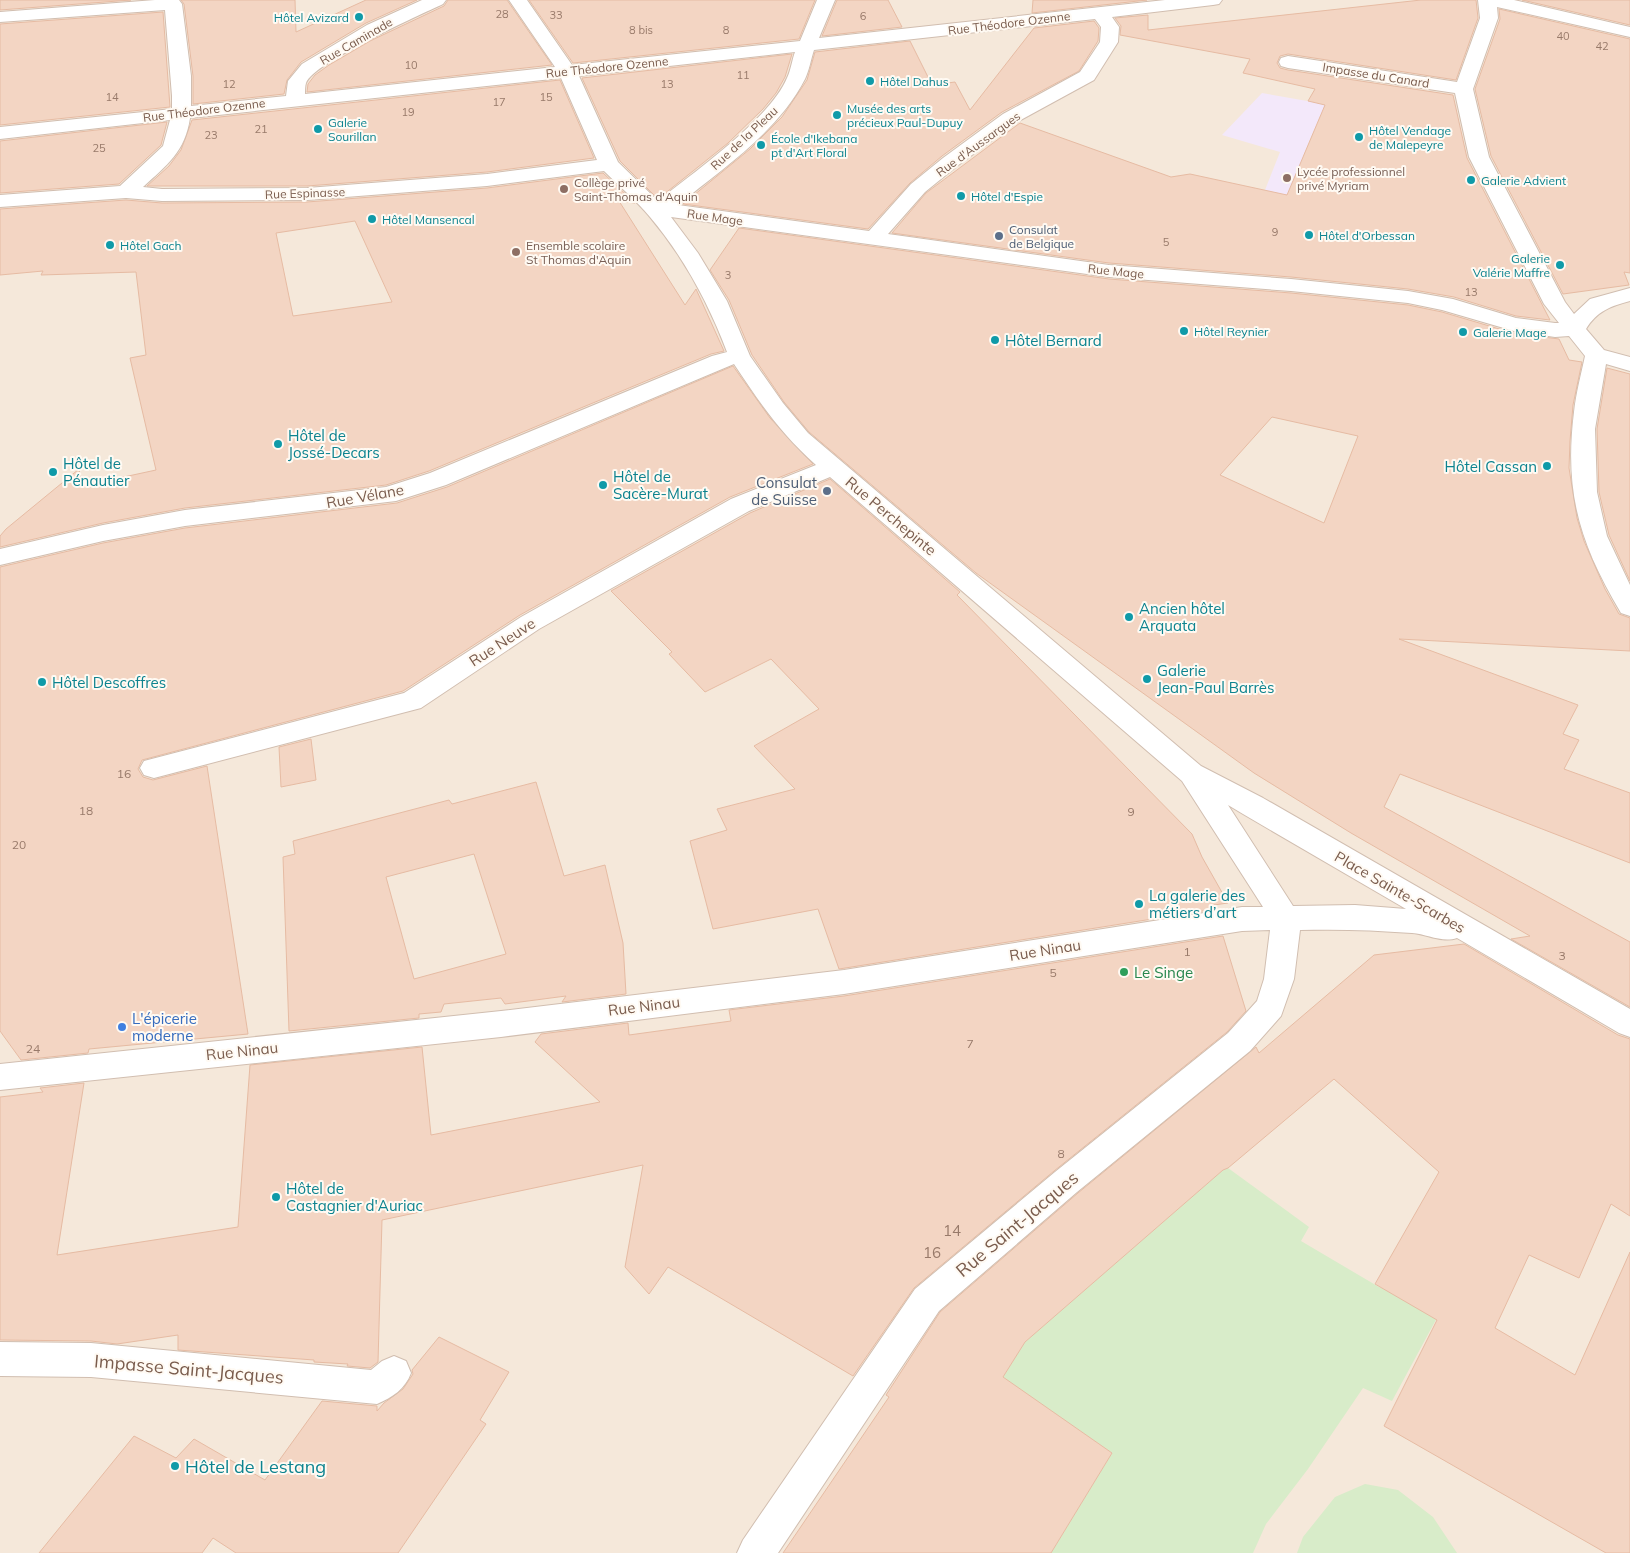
<svg xmlns="http://www.w3.org/2000/svg" width="1630" height="1553" font-family="Mulish,sans-serif">
<rect width="100%" height="100%" fill="#fdf6ec"/>
<path fill="#f5e8da" d="M0,0H1630V1553H0Z"/>
<path fill="#f3e8fa" d="M1262,93L1330,105L1320,116L1303,156L1309,157L1302,195L1255,231L1265,190L1280,152L1222,135Z"/>
<path fill="#d8ecc9" d="M1228,1168L1309,1227L1301,1241L1379,1287L1445,1303L1392,1401L1363,1388L1308,1469L1266,1524L1253,1553H1051L1112,1453L1002,1378L1025,1342L1223,1170Z
M1365,1484L1398,1490L1433,1517L1457,1553H1297L1303,1537L1335,1497Z"/>
<path fill="#f3d5c3" stroke="#e6bba3" fill-rule="evenodd" d="M0,0H131L0,10Z
M181,0H295L296,32L366,0H417L366,23L301,62L287,80L284,94L193,104V76L184,4Z
M448,0H507L552,65L307,92L308,84L315,75L329,65L370,41L444,6Z
M529,0H815L799,39L573,63Z
M837,0H888L902,27L822,36Z
M1033,0H1147L1032,13Z
M1421,0H1476L1478,18L1456,80L1288,54L1280,56L1277,63L1280,68L1288,70L1453,95L1467,158L1550,320L1516,316L1454,297L1408,289L1291,277L1109,263L892,233L926,193L1020,123L1171,177L1190,174L1287,195L1325,105L1308,101L1315,89L1243,73L1250,59L1120,35L1121,26L1115,18L1148,15V30Z
M1522,0H1630V25Z
M1499,9L1630,39V273L1624,272L1629,285L1563,294L1491,156L1475,89L1500,19Z
M163,12L170,107L0,125V24Z
M1094,21L1099,28L1098,41L1079,71L1002,112L942,156L910,183L868,229L683,204L750,149L782,117L807,80L815,52L910,41L932,85L955,82L970,110L1034,28Z
M792,54L785,77L776,93L763,109L728,143L658,199L620,161L582,78Z
M560,80L594,158L487,172L307,186H147L169,166L181,150L192,120Z
M167,122L161,145L119,184L0,193V141Z
M603,173L635,203L619,201L685,305L696,289L724,351L711,354L429,471L386,485L185,508L103,523L0,547V536L6,529L79,469L82,486L156,470L130,358L146,355L136,272L41,275L43,271L0,275V209L126,200L162,203L307,202L487,188ZM355,221L392,302L293,316L276,233Z
M739,228L1109,279L1291,293L1408,305L1442,312L1513,333L1559,339L1569,360L1582,362L1573,405L1570,441L1569,468L1577,518L1584,541L1605,589L1619,614L1630,618V651L1399,639L1578,705L1563,734L1579,740L1564,769L1630,793V863L1400,774L1384,807L1630,942V1007L1511,939L1530,936L1351,833L1254,773L976,573L809,432L784,402L752,355L729,300L710,270ZM1272,417L1358,436L1324,523L1220,475Z
M733,366L770,418L813,464L730,497L520,615L403,691L142,760L138,769L143,777L153,780L207,766L248,1034L89,1049L88,1053L21,1060L0,1031V567L103,543L185,528L397,503L447,487Z
M1607,368L1630,374V581L1609,535L1599,492L1597,429Z
M830,479L960,592L957,595L1192,834L1202,857L1228,903L1214,905L1215,909L839,969L818,909L713,929L690,841L727,830L717,809L795,789L754,746L819,709L771,659L705,692L669,654L672,652L611,591L750,513Z
M311,739L316,780L281,787L279,747Z
M536,782L564,876L605,865L623,943L626,994L562,1002L566,996L505,1004L501,998L444,1004L441,1012L419,1014V1018L289,1031L283,857L295,854L293,841L449,800L452,804ZM474,854L506,954L414,979L386,877Z
M1223,936L1246,1011L1227,1032L1054,1171L914,1288L853,1376L668,1267L649,1294L625,1267L643,1165L382,1220L378,1362L370,1368L347,1366L348,1364L314,1362V1360L178,1350V1335L117,1344L91,1341L0,1340V1097L43,1092L40,1088L84,1083L57,1255L238,1227L250,1065L422,1047L431,1135L600,1102L535,1042L541,1034L628,1023L629,1035L731,1021L729,1010L844,996Z
M1464,944L1618,1035L1630,1039V1216L1611,1204L1579,1278L1529,1255L1495,1328L1575,1375L1630,1252V1553H1606L1384,1426L1437,1320L1375,1284L1439,1172L1334,1079L1228,1168L1223,1170L1025,1342L1003,1377L1112,1453L1051,1553H783L889,1397L886,1395L940,1312L1078,1193L1256,1047L1259,1053L1374,955Z
M439,1337L509,1372L480,1420L486,1424L398,1553H236L213,1538L202,1553H39L134,1436L176,1458L194,1439L265,1480L322,1401L377,1406V1411L384,1403L403,1389L413,1374L412,1370Z"/>
<g fill="none" stroke-linecap="round" stroke-linejoin="round">
<g stroke="#d1beb0" stroke-width="2">
<path id="minor" d="M155,0H179L182,4L191,76V106L286,96L288,81L302,64L367,25L422,0H446L443,4C420,15 314,62 306,83C305,86 305,91 305,94L555,67L509,0H527L572,65L800,41L817,0H835L819,38L1165,0H1222L1219,4L1213,5L1112,17L1119,27L1118,42L1094,80L1017,122L957,166L925,192L888,234L1109,265L1291,279L1408,291L1453,299L1516,318L1555,323H1559L1544,304L1469,157L1455,93L1288,68L1281,66L1279,62L1281,58L1288,56L1457,82L1480,18L1478,0H1514L1630,27V37L1497,7L1498,18L1473,89L1489,157L1565,302L1574,314L1590,299L1630,288V301C1611,306 1597,311 1586,329L1604,350L1630,357V371L1606,364L1595,429L1597,492L1607,536L1630,585V616L1621,613C1580,544 1564,493 1574,412C1576,393 1581,375 1585,356L1569,336L1555,337L1514,331L1442,310L1408,303L1291,291L1109,277L671,217L698,253L727,301L750,356L783,403L808,433L1201,766L1263,798L1630,1009V1037L1619,1033L1457,938C1442,943 1427,934 1412,933C1374,930 1337,929 1300,930L1294,979L1281,1016L1250,1051L1077,1192L939,1311L778,1553H737L743,1540L915,1289L1055,1172L1228,1033L1257,1001L1264,979L1270,930L1242,931L844,994L501,1037L0,1090V1064L501,1011L844,970L1242,907H1263L1182,781L830,477L749,511L539,629L421,708L154,778L144,775L140,768L144,761L404,693L521,617L731,499L816,465C780,433 760,403 734,364L446,485L396,501L185,526L103,541L0,565V549L103,525L185,510L386,487L430,473L712,356L727,352C709,304 683,256 650,217C636,200 619,186 604,171L487,186L307,200L162,201L126,198L0,207V195L120,186L163,146L170,120L0,139V127L172,109V96L165,10L0,22V12ZM1095,19L1101,27L1100,42L1080,72L1003,114L943,158L911,184L869,231L678,205C723,168 778,132 805,79C809,71 811,59 814,50ZM795,52C792,60 791,70 787,78C770,119 694,172 658,201L618,162L579,76ZM561,78L597,160L487,174L307,188L162,189L143,187C167,165 185,152 190,118ZM1228,805L1243,814L1406,909L1355,905L1293,906Z
M0,1342L91,1343L371,1370L382,1361L394,1356L406,1361L411,1373C405,1389 393,1397 377,1404L91,1377L0,1376Z"/>
</g>
<use href="#minor" fill="#fff" fill-rule="evenodd"/>
</g>
<g fill="#0f9aa8" stroke="#fffaf3" stroke-width="2">
<circle cx="359" cy="17" r="5"/>
<circle cx="870" cy="81" r="5"/>
<circle cx="837" cy="115" r="5"/>
<circle cx="318" cy="129" r="5"/>
<circle cx="1359" cy="137" r="5"/>
<circle cx="761" cy="145" r="5"/>
<circle cx="1471" cy="180" r="5"/>
<circle cx="961" cy="196" r="5"/>
<circle cx="372" cy="219" r="5"/>
<circle cx="1309" cy="235" r="5"/>
<circle cx="110" cy="245" r="5"/>
<circle cx="1560" cy="265" r="5"/>
<circle cx="1184" cy="331" r="5"/>
<circle cx="1463" cy="332" r="5"/>
<circle cx="995" cy="340" r="5"/>
<circle cx="278" cy="444" r="5"/>
<circle cx="1547" cy="466" r="5"/>
<circle cx="53" cy="472" r="5"/>
<circle cx="603" cy="485" r="5"/>
<circle cx="1129" cy="617" r="5"/>
<circle cx="1147" cy="679" r="5"/>
<circle cx="42" cy="682" r="5"/>
<circle cx="1139" cy="904" r="5"/>
<circle cx="276" cy="1197" r="5"/>
<circle cx="175" cy="1466" r="5"/>
</g>
<g fill="#8d6e63" stroke="#fffaf3" stroke-width="2">
<circle cx="1287" cy="178" r="5"/>
<circle cx="564" cy="189" r="5"/>
<circle cx="516" cy="252" r="5"/>
</g>
<g fill="#5c6f8a" stroke="#fffaf3" stroke-width="2">
<circle cx="999" cy="236" r="5"/>
<circle cx="827" cy="491" r="5"/>
</g>
<circle fill="#2e9e5b" stroke="#fffaf3" stroke-width="2" cx="1124" cy="972" r="5"/>
<circle fill="#3f7fe0" stroke="#fffaf3" stroke-width="2" cx="122" cy="1027" r="5"/>
<g text-anchor="middle" dominant-baseline="central" stroke-width="4" stroke-linejoin="round" paint-order="stroke">
<g font-size="11" fill="#987a6a">
<text x="502" y="14">28</text>
<text x="556" y="15">33</text>
<text x="863" y="16">6</text>
<text x="641" y="30">8 bis</text>
<text x="726" y="30">8</text>
<text x="1563" y="36">40</text>
<text x="1602" y="46">42</text>
<text x="411" y="65">10</text>
<text x="743" y="75">11</text>
<text x="229" y="84">12</text>
<text x="667" y="84">13</text>
<text x="112" y="97">14</text>
<text x="546" y="97">15</text>
<text x="499" y="102">17</text>
<text x="408" y="112">19</text>
<text x="261" y="129">21</text>
<text x="211" y="135">23</text>
<text x="99" y="148">25</text>
<text x="1275" y="232">9</text>
<text x="1166" y="242">5</text>
<text x="728" y="275">3</text>
<text x="1471" y="292">13</text>
</g>
<g font-size="12" fill="#0d838f" stroke="#fffaf3" text-anchor="start">
<text x="349" y="17" text-anchor="end">Hôtel Avizard</text>
<text x="880" y="81">Hôtel Dahus</text>
<text x="847" y="108">Musée des arts<tspan x="847" dy="14">précieux Paul-Dupuy</tspan></text>
<text x="328" y="122">Galerie<tspan x="328" dy="14">Sourillan</tspan></text>
<text x="1369" y="130">Hôtel Vendage<tspan x="1369" dy="14">de Malepeyre</tspan></text>
<text x="771" y="138">École d'Ikebana<tspan x="771" dy="14">pt d'Art Floral</tspan></text>
<text x="1481" y="180">Galerie Advient</text>
<text x="971" y="196">Hôtel d'Espie</text>
<text x="382" y="219">Hôtel Mansencal</text>
<text x="1319" y="235">Hôtel d'Orbessan</text>
<text x="120" y="245">Hôtel Gach</text>
<text x="1550" y="258" text-anchor="end">Galerie<tspan x="1550" dy="14">Valérie Maffre</tspan></text>
<text x="1194" y="331">Hôtel Reynier</text>
<text x="1473" y="332">Galerie Mage</text>
</g>
<g font-size="12" fill="#7a5c4d" stroke="#fffaf3">
<text transform="translate(1009 23) rotate(-7)">Rue Théodore Ozenne</text>
<text transform="translate(356 41) rotate(-30)">Rue Caminade</text>
<text transform="translate(607 67) rotate(-6)">Rue Théodore Ozenne</text>
<text transform="translate(1376 75) rotate(9)">Impasse du Canard</text>
<text transform="translate(204 110) rotate(-7)">Rue Théodore Ozenne</text>
<text transform="translate(744 138) rotate(-43)">Rue de la Pleau</text>
<text transform="translate(978 144) rotate(-36)">Rue d'Aussargues</text>
<text transform="translate(305 193) rotate(-2)">Rue Espinasse</text>
<text transform="translate(715 217) rotate(8)">Rue Mage</text>
<text transform="translate(1116 271) rotate(6)">Rue Mage</text>
</g>
<g font-size="12" fill="#785e54" stroke="#fffaf3" text-anchor="start">
<text x="1297" y="171">Lycée professionnel<tspan x="1297" dy="14">privé Myriam</tspan></text>
<text x="574" y="182">Collège privé<tspan x="574" dy="14">Saint-Thomas d'Aquin</tspan></text>
<text x="526" y="245">Ensemble scolaire<tspan x="526" dy="14">St Thomas d'Aquin</tspan></text>
</g>
<g font-size="12" fill="#4e5e75" stroke="#fffaf3" text-anchor="start">
<text x="1009" y="229">Consulat<tspan x="1009" dy="14">de Belgique</tspan></text>
</g>
<g font-size="12" fill="#987a6a">
<text x="124" y="773">16</text>
<text x="86" y="810">18</text>
<text x="1131" y="811">9</text>
<text x="19" y="844">20</text>
<text x="1187" y="951">1</text>
<text x="1562" y="955">3</text>
<text x="1053" y="972">5</text>
<text x="970" y="1043">7</text>
<text x="33" y="1048">24</text>
<text x="1061" y="1153">8</text>
</g>
<g font-size="15" fill="#0d838f" stroke="#fffaf3" text-anchor="start">
<text x="1005" y="340">Hôtel Bernard</text>
<text x="288" y="435">Hôtel de<tspan x="288" dy="17">Jossé-Decars</tspan></text>
<text x="63" y="463">Hôtel de<tspan x="63" dy="17">Pénautier</tspan></text>
<text x="1537" y="466" text-anchor="end">Hôtel Cassan</text>
<text x="613" y="476">Hôtel de<tspan x="613" dy="17">Sacère-Murat</tspan></text>
<text x="1139" y="608">Ancien hôtel<tspan x="1139" dy="17">Arquata</tspan></text>
<text x="1157" y="670">Galerie<tspan x="1157" dy="17">Jean-Paul Barrès</tspan></text>
<text x="52" y="682">Hôtel Descoffres</text>
<text x="1149" y="895">La galerie des<tspan x="1149" dy="17">métiers d’art</tspan></text>
<text x="286" y="1188">Hôtel de<tspan x="286" dy="17">Castagnier d'Auriac</tspan></text>
</g>
<g font-size="15" fill="#4e5e75" stroke="#fffaf3" text-anchor="end">
<text x="817" y="482">Consulat<tspan x="817" dy="17">de Suisse</tspan></text>
</g>
<g font-size="15" fill="#7a5c4d" stroke="#fffaf3">
<text transform="translate(365 496) rotate(-10)">Rue Vélane</text>
<text transform="translate(891 516) rotate(40)">Rue Perchepinte</text>
<text transform="translate(502 642) rotate(-33)">Rue Neuve</text>
<text transform="translate(1400 892) rotate(30)">Place Sainte-Scarbes</text>
<text transform="translate(1045 950) rotate(-9)">Rue Ninau</text>
<text transform="translate(644 1006) rotate(-7)">Rue Ninau</text>
<text transform="translate(242 1051) rotate(-6)">Rue Ninau</text>
</g>
<g font-size="15" fill="#27864d" stroke="#fffaf3" text-anchor="start">
<text x="1134" y="972">Le Singe</text>
</g>
<g font-size="15" fill="#366cbe" stroke="#fffaf3" text-anchor="start">
<text x="132" y="1018">L'épicerie<tspan x="132" dy="17">moderne</tspan></text>
</g>
<g font-size="15" fill="#987a6a">
<text x="952" y="1230">14</text>
<text x="932" y="1252">16</text>
</g>
<g font-size="18" fill="#7a5c4d" stroke="#fffaf3">
<text transform="translate(1017 1224) rotate(-40)">Rue Saint-Jacques</text>
<text transform="translate(189 1369) rotate(5)">Impasse Saint-Jacques</text>
</g>
<g font-size="18" fill="#0d838f" stroke="#fffaf3" text-anchor="start">
<text x="185" y="1466">Hôtel de Lestang</text>
</g>
</g>
</svg>
